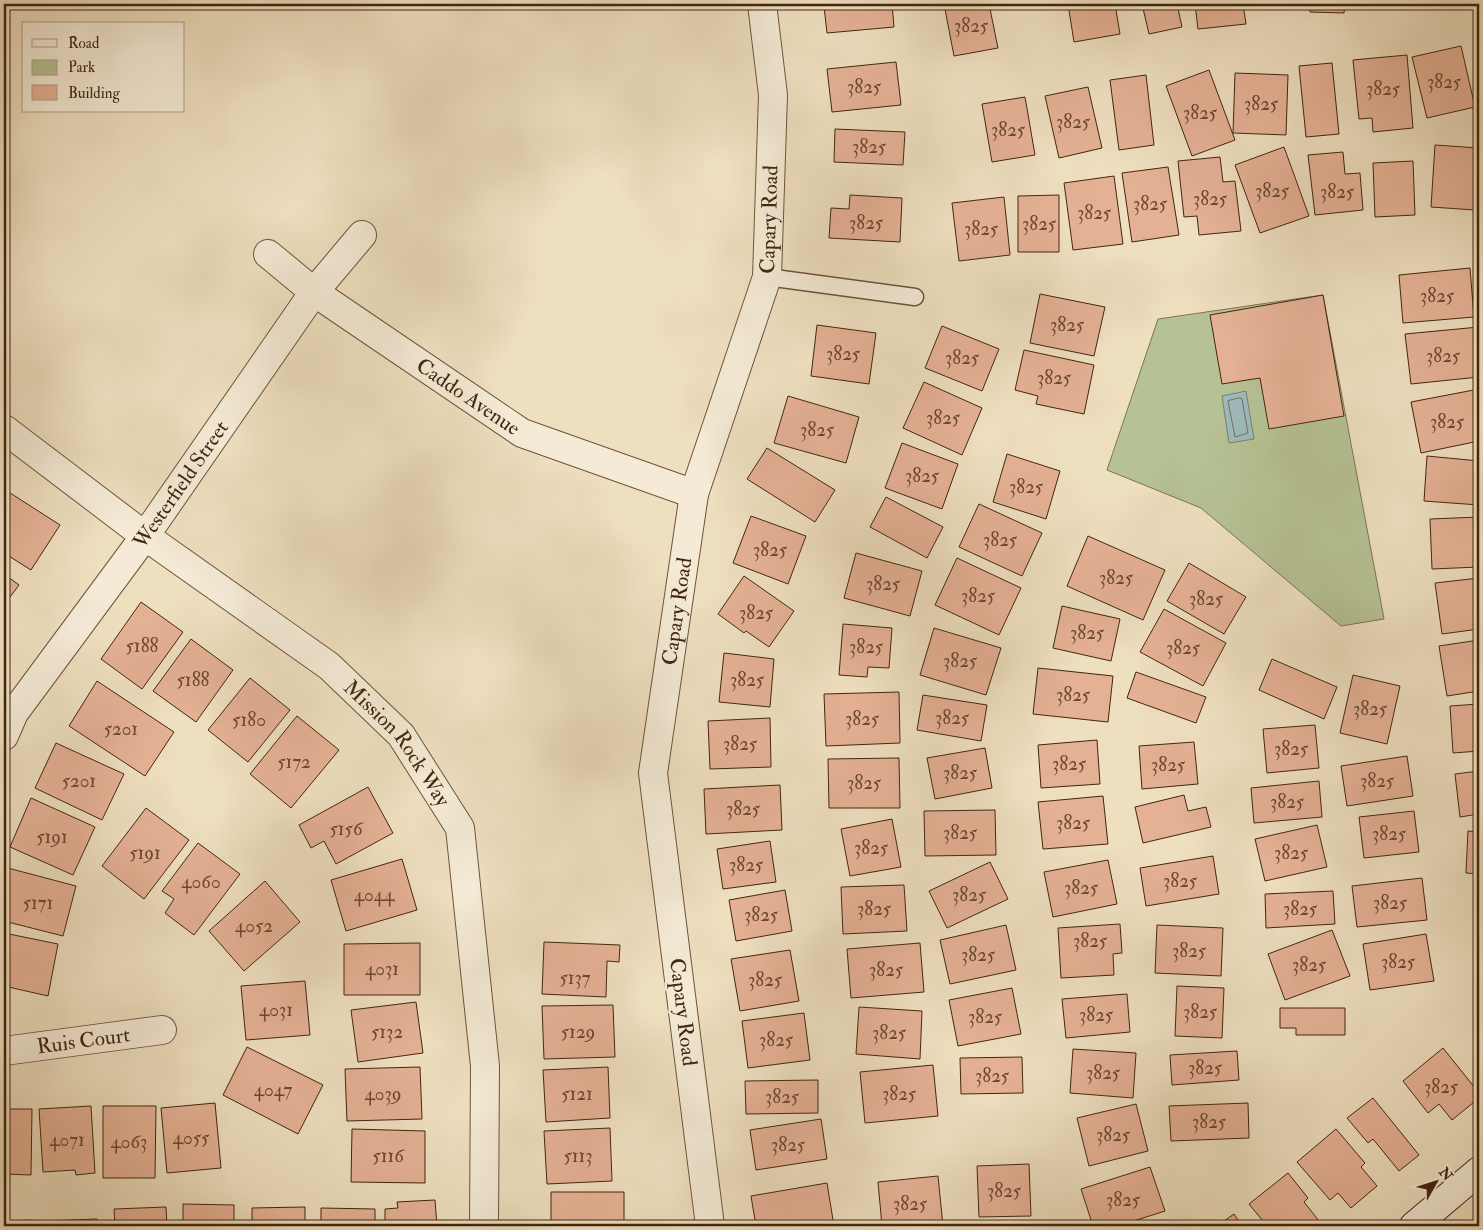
<svg xmlns="http://www.w3.org/2000/svg" width="1483" height="1230" font-family="'IM FELL Double Pica',serif">
<rect width="100%" height="100%" fill="#eedfbf"/>
<filter id="stains"><feTurbulence type="fractalNoise" baseFrequency=".004" numOctaves="4"/><feColorMatrix values="0 0 0 0 .2 0 0 0 0 .09 0 0 0 0 .02 0 0 0 .5 -.17"/></filter>
<radialGradient id="worn" r=".72"><stop offset=".6" stop-color="#630" stop-opacity="0"/><stop offset="1" stop-color="#630" stop-opacity=".3"/></radialGradient>
<path fill="#b6c294" stroke="#7c7452" d="M1323,295L1384,619L1341,626L1201,508L1107,470L1158,319Z"/>
<path fill="#9ebabc" stroke="#797f77" d="M1246,391L1254,439L1229,443L1222,396Z"/>
<g fill="none" stroke-linecap="round" stroke-linejoin="round">
<path stroke="#707066" stroke-width="1" d="M1240,398L1242,399L1248,433L1235,437L1228,401Z"/>
</g>
<path fill="#e5b195" stroke="#42260f" d="M851,4H892L894,27L827,33L824,6Z
M944,4H989L998,48L954,56Z
M1068,4H1115L1120,34L1074,42Z
M1142,4H1177L1182,27L1149,34Z
M1195,4H1243L1246,24L1198,29Z
M1310,4H1345L1344,13L1310,12Z
M1461,46L1475,107L1427,118L1412,57Z
M1407,55L1413,128L1373,132L1372,118L1359,119L1353,60Z
M896,62L901,105L832,112L827,69Z
M1332,63L1339,134L1306,137L1299,66Z
M1209,70L1235,140L1192,156L1166,86Z
M1235,73L1288,75L1286,135L1233,133Z
M1146,75L1154,145L1119,150L1110,80Z
M1088,87L1102,148L1059,158L1045,96Z
M1025,97L1035,155L992,162L982,104Z
M835,129L905,132L903,165L834,162Z
M1435,145L1479,148L1475,210L1431,207Z
M1284,147L1309,216L1260,233L1235,165Z
M1343,152L1345,174L1360,173L1363,210L1315,215L1308,155Z
M1220,157L1223,182L1235,181L1241,231L1199,235L1197,216L1184,217L1178,161Z
M1413,161L1415,215L1375,217L1373,163Z
M1168,167L1179,235L1132,242L1122,173Z
M1114,176L1123,244L1073,250L1064,183Z
M850,195L902,198L900,242L829,238L831,208L849,209Z
M1059,195V252H1018V196Z
M1004,197L1010,255L959,261L952,203Z
M1470,268L1474,317L1403,323L1399,275Z
M1040,294L1105,307L1094,356L1030,343Z
M1323,295L1344,416L1269,429L1260,378L1222,384L1210,315Z
M817,325L876,333L869,384L811,376Z
M942,326L999,349L982,391L925,368Z
M1479,327V377L1411,384L1405,334Z
M1024,350L1094,365L1084,414L1036,404L1038,396L1015,390Z
M924,382L982,408L962,455L903,428Z
M1479,389V441L1421,453L1411,402Z
M788,396L859,417L846,463L774,443Z
M902,443L958,464L942,509L885,488Z
M767,448L835,490L815,522L747,479Z
M1007,454L1060,471L1046,519L993,502Z
M1427,456L1479,461V505L1424,501Z
M4,489L60,525L31,570L4,553Z
M886,497L943,527L927,558L870,527Z
M979,504L1042,533L1022,576L959,547Z
M751,516L806,536L788,584L733,563Z
M1479,517V567L1432,569L1430,519Z
M1088,536L1165,570L1143,620L1067,586Z
M856,553L922,571L910,616L844,598Z
M957,558L1021,588L999,635L935,605Z
M1189,563L1246,597L1224,634L1167,601Z
M4,574L19,585L4,605Z
M744,576L794,611L769,647L746,631L744,633L718,614Z
M1479,578V629L1442,634L1435,583Z
M141,602L183,632L142,689L101,659Z
M1062,606L1120,619L1111,661L1053,648Z
M1164,609L1226,643L1203,686L1140,652Z
M843,624L892,628L889,668L868,667L867,677L839,675Z
M934,628L1001,648L986,695L920,675Z
M191,639L233,670L196,722L153,691Z
M1479,640V691L1447,696L1439,646Z
M724,653L774,659L770,707L719,702Z
M1272,659L1337,687L1324,719L1259,690Z
M1038,668L1113,676L1108,722L1033,714Z
M1136,672L1206,697L1196,723L1127,698Z
M1353,675L1400,686L1387,744L1340,733Z
M250,678L290,710L248,762L208,730Z
M97,681L174,732L145,776L69,726Z
M899,692L900,743L826,746L824,694Z
M923,695L987,705L981,741L917,730Z
M1479,704V751L1453,753L1450,706Z
M297,716L339,750L291,808L250,774Z
M770,718L771,767L710,769L708,721Z
M1315,725L1319,768L1267,773L1263,729Z
M1097,740L1100,784L1041,788L1038,745Z
M1194,742L1198,784L1142,789L1139,746Z
M56,743L124,774L102,820L35,788Z
M985,748L992,788L935,799L927,758Z
M1407,756L1413,796L1347,806L1341,766Z
M899,758L900,808H829L828,759Z
M1479,771V814L1460,817L1455,774Z
M1319,781L1322,817L1254,823L1251,788Z
M780,785L782,830L706,834L704,789Z
M368,787L393,833L336,864L324,841L311,848L299,825Z
M1184,795L1188,811L1206,807L1211,827L1143,843L1135,807Z
M1103,796L1108,844L1043,849L1038,802Z
M31,798L95,827L73,875L10,847Z
M146,808L189,840L144,899L102,866Z
M995,810L996,855L925,856L924,811Z
M1414,811L1419,852L1364,858L1359,817Z
M892,819L901,867L850,876L841,829Z
M1317,825L1327,867L1265,881L1255,839Z
M1468,831L1479,832V874L1466,873Z
M770,841L776,882L723,889L717,849Z
M198,843L240,874L194,935L165,913L174,899L162,891Z
M1213,856L1219,894L1146,906L1140,868Z
M402,859L417,910L346,931L331,880Z
M1108,860L1117,904L1053,917L1044,872Z
M990,862L1008,899L947,928L929,891Z
M4,867L76,886L63,936L4,921Z
M1422,878L1427,920L1357,927L1352,886Z
M265,881L300,922L244,971L209,931Z
M904,885L907,931L843,934L841,887Z
M785,890L792,931L736,941L729,900Z
M1333,891L1335,924L1266,928L1265,894Z
M1120,924L1122,953L1113,954L1114,975L1061,978L1058,928Z
M1006,925L1016,970L950,984L940,940Z
M1157,925L1223,928L1221,976L1155,973Z
M1332,930L1350,976L1285,1000L1268,954Z
M4,933L58,944L48,996L4,986Z
M1426,934L1434,981L1370,990L1363,944Z
M544,942L620,945L619,962L607,961L606,997L542,994Z
M420,943V995H344V944Z
M920,943L924,992L851,998L847,949Z
M790,950L799,1001L740,1011L731,959Z
M305,981L310,1035L246,1040L241,986Z
M1177,986L1224,988L1222,1038L1175,1036Z
M1012,988L1021,1034L958,1046L949,1000Z
M1127,994L1130,1032L1066,1038L1062,999Z
M416,1002L423,1053L358,1062L351,1010Z
M613,1005L615,1057L544,1059L542,1006Z
M859,1007L922,1011L920,1059L856,1054Z
M1280,1008H1345V1035H1296V1028H1280Z
M804,1013L810,1060L748,1068L742,1021Z
M247,1047L323,1085L298,1134L223,1095Z
M1443,1048L1479,1093V1098L1452,1120L1439,1104L1428,1113L1403,1081Z
M1073,1049L1136,1053L1133,1098L1070,1093Z
M1237,1051L1239,1080L1172,1085L1170,1055Z
M1022,1057L1023,1093L961,1094L960,1058Z
M933,1065L938,1116L865,1123L860,1072Z
M420,1067L422,1119L347,1121L345,1069Z
M608,1067L610,1118L546,1122L543,1070Z
M818,1080V1113L746,1114L745,1081Z
M1373,1098L1419,1155L1399,1171L1373,1139L1368,1143L1347,1118Z
M215,1103L221,1168L167,1173L161,1108Z
M1248,1103L1249,1138L1171,1141L1169,1106Z
M1136,1104L1148,1151L1089,1166L1077,1118Z
M91,1106L95,1173L76,1175L75,1170L43,1172L39,1109Z
M103,1106H156L155,1178H103Z
M4,1109H32L31,1175L4,1174Z
M821,1119L827,1159L756,1170L750,1130Z
M610,1128L612,1181L547,1184L544,1131Z
M352,1129L425,1131V1183L351,1182Z
M1336,1129L1365,1163L1361,1167L1377,1186L1351,1208L1338,1193L1330,1200L1297,1162Z
M1029,1164L1031,1216L979,1217L977,1166Z
M1150,1167L1165,1211L1118,1226H1093L1081,1189Z
M1288,1173L1308,1198L1304,1202L1323,1226H1267L1249,1204Z
M938,1176L943,1226H882L878,1182Z
M827,1183L834,1226H756L751,1196Z
M551,1192H624V1226H551Z
M435,1200L437,1226H385V1209L398,1208L397,1202Z
M183,1204L234,1205V1226H183Z
M166,1207L167,1226H115L114,1209Z
M305,1207V1226H252V1208Z
M321,1208L375,1209V1226H321Z
M1234,1214L1242,1226H1217Z
M97,1219L98,1226H45V1221Z
M33,1220V1226H4V1221Z"/>
<g fill="none" stroke-linecap="round" stroke-linejoin="round">
<g stroke="#6d543b" stroke-width="19">
<path id="lane" d="M767,277L915,297"/>
</g>
<g stroke="#6d543b" stroke-width="30">
<g id="street">
<path id="s1" d="M268,254L314,292L522,433L694,494"/>
<path id="s2" d="M4,429L145,536L329,666L401,735L460,828L485,1066L484,1226"/>
<path id="s3" d="M4,736L14,713L145,536L314,292L362,235"/>
<path id="s4" d="M4,1051L162,1030"/>
<path id="s5" d="M710,1226L653,773L694,494L767,277L773,95L762,4"/>
</g>
</g>
<g stroke="#42260f" stroke-width="30">
<path id="secondary" d="M1414,1226L1479,1171"/>
</g>
<use href="#lane" stroke="#f4ead5" stroke-width="16"/>
<use href="#street" stroke="#f4ead5" stroke-width="28"/>
<use href="#secondary" stroke="#f4ead5" stroke-width="28"/>
</g>
<g text-anchor="middle" dominant-baseline="central" stroke-width="5" stroke-linejoin="round" paint-order="stroke">
<g font-size="19" fill="#6b4930">
<text x="971" y="26">3825</text>
<text x="1444" y="82">3825</text>
<text x="864" y="87">3825</text>
<text x="1383" y="89">3825</text>
<text x="1261" y="104">3825</text>
<text x="1200" y="113">3825</text>
<text x="1073" y="122">3825</text>
<text x="1008" y="130">3825</text>
<text x="869" y="147">3825</text>
<text x="1272" y="191">3825</text>
<text x="1337" y="192">3825</text>
<text x="1210" y="199">3825</text>
<text x="1150" y="204">3825</text>
<text x="1094" y="213">3825</text>
<text x="866" y="223">3825</text>
<text x="1039" y="224">3825</text>
<text x="981" y="229">3825</text>
<text x="1437" y="296">3825</text>
<text x="1067" y="325">3825</text>
<text x="843" y="354">3825</text>
<text x="1443" y="356">3825</text>
<text x="962" y="358">3825</text>
<text x="1054" y="378">3825</text>
<text x="943" y="418">3825</text>
<text x="1447" y="422">3825</text>
<text x="817" y="430">3825</text>
<text x="922" y="476">3825</text>
<text x="1026" y="487">3825</text>
<text x="1000" y="540">3825</text>
<text x="770" y="550">3825</text>
<text x="1116" y="578">3825</text>
<text x="883" y="584">3825</text>
<text x="978" y="596">3825</text>
<text x="1206" y="599">3825</text>
<text x="756" y="613">3825</text>
<text x="1087" y="633">3825</text>
<text x="142" y="646">5188</text>
<text x="866" y="647">3825</text>
<text x="1183" y="648">3825</text>
<text x="960" y="661">3825</text>
<text x="193" y="680">5188</text>
<text x="747" y="680">3825</text>
<text x="1073" y="695">3825</text>
<text x="1370" y="709">3825</text>
<text x="952" y="718">3825</text>
<text x="862" y="719">3825</text>
<text x="249" y="720">5180</text>
<text x="121" y="729">5201</text>
<text x="740" y="744">3825</text>
<text x="1291" y="749">3825</text>
<text x="294" y="762">5172</text>
<text x="1069" y="764">3825</text>
<text x="1168" y="765">3825</text>
<text x="960" y="773">3825</text>
<text x="79" y="781">5201</text>
<text x="1377" y="781">3825</text>
<text x="864" y="783">3825</text>
<text x="1287" y="802">3825</text>
<text x="743" y="809">3825</text>
<text x="1073" y="823">3825</text>
<text x="346" y="829">5156</text>
<text x="960" y="833">3825</text>
<text x="1389" y="834">3825</text>
<text x="52" y="837">5191</text>
<text x="871" y="848">3825</text>
<text x="145" y="853">5191</text>
<text x="1291" y="853">3825</text>
<text x="746" y="865">3825</text>
<text x="1180" y="881">3825</text>
<text x="201" y="882">4060</text>
<text x="1081" y="888">3825</text>
<text x="374" y="895">4044</text>
<text x="969" y="895">3825</text>
<text x="38" y="903">5171</text>
<text x="1390" y="903">3825</text>
<text x="874" y="909">3825</text>
<text x="1300" y="909">3825</text>
<text x="761" y="915">3825</text>
<text x="254" y="926">4052</text>
<text x="1090" y="941">3825</text>
<text x="1189" y="951">3825</text>
<text x="978" y="955">3825</text>
<text x="1398" y="962">3825</text>
<text x="1309" y="965">3825</text>
<text x="382" y="969">4031</text>
<text x="886" y="970">3825</text>
<text x="575" y="978">5137</text>
<text x="765" y="980">3825</text>
<text x="276" y="1010">4031</text>
<text x="1200" y="1012">3825</text>
<text x="1096" y="1015">3825</text>
<text x="985" y="1017">3825</text>
<text x="387" y="1032">5132</text>
<text x="578" y="1032">5129</text>
<text x="889" y="1033">3825</text>
<text x="776" y="1040">3825</text>
<text x="1205" y="1068">3825</text>
<text x="1103" y="1073">3825</text>
<text x="992" y="1076">3825</text>
<text x="1441" y="1087">3825</text>
<text x="273" y="1090">4047</text>
<text x="383" y="1094">4039</text>
<text x="577" y="1094">5121</text>
<text x="899" y="1094">3825</text>
<text x="782" y="1097">3825</text>
<text x="1209" y="1122">3825</text>
<text x="1113" y="1135">3825</text>
<text x="191" y="1138">4055</text>
<text x="67" y="1140">4071</text>
<text x="129" y="1142">4063</text>
<text x="788" y="1145">3825</text>
<text x="388" y="1156">5116</text>
<text x="578" y="1156">5113</text>
<text x="1004" y="1191">3825</text>
<text x="1123" y="1200">3825</text>
<text x="910" y="1204">3825</text>
</g>
<g font-size="21" fill="#42260f" stroke="#f4ead5">
<text stroke="none"><textPath href="#s5" startOffset="1025">Capary Road</textPath></text>
<text stroke="none"><textPath href="#s1" startOffset="246">Caddo Avenue</textPath></text>
<text stroke="none"><textPath href="#s3" startOffset="308">Westerfield Street</textPath></text>
<text stroke="none"><textPath href="#s5" startOffset="620">Capary Road</textPath></text>
<text stroke="none"><textPath href="#s2" startOffset="506">Mission Rock Way</textPath></text>
<text transform="translate(683 1012) rotate(83)">Capary Road</text>
<text stroke="none"><textPath href="#s4" startOffset="80">Ruis Court</textPath></text>
</g>
</g>
<rect width="1483" height="1230" fill="none" stroke="#eedfbf" stroke-width="20"/>
<rect x="5" y="5" width="1473" height="1220" fill="none" stroke="#42260f" stroke-width="2.5"/>
<rect x="10" y="10" width="1463" height="1210" fill="none" stroke="#42260f"/>
<rect x="22" y="22" width="162" height="90" fill="#f4ead5" stroke="#ad9c86"/>
<rect x="32" y="39" width="25" height="8" fill="#f4ead5" stroke="#ad9c86"/>
<text x="68" y="48" font-size="15" fill="#42260f">Road</text>
<rect x="32" y="60" width="25" height="15" fill="#b6c294" stroke="#ad9c86"/>
<text x="68" y="72" font-size="15" fill="#42260f">Park</text>
<rect x="32" y="85" width="25" height="15" fill="#e5b195" stroke="#ad9c86"/>
<text x="68" y="98" font-size="15" fill="#42260f">Building</text>
<g transform="translate(1436 1182) rotate(51)" stroke="#f4ead5" stroke-width="4" paint-order="stroke">
<path d="M0-4L9 19L0 12L-9 19Z" fill="#42260f"/>
<text y="-8" font-size="14" font-weight="bold" text-anchor="middle" fill="#42260f">N</text>
</g>
<rect width="100%" height="100%" filter="url(#stains)"/>
<rect width="100%" height="100%" fill="url(#worn)"/>
</svg>
